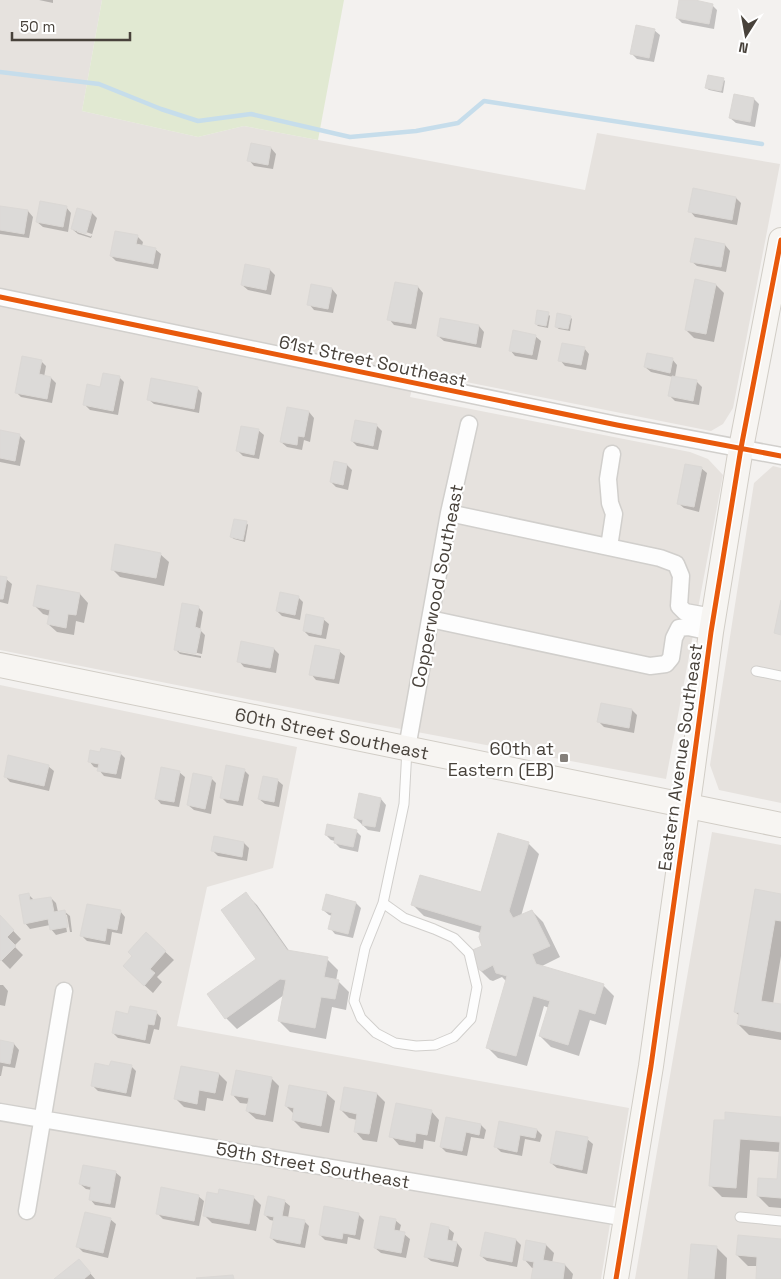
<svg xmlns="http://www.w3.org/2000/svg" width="781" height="1279" font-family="'Space Grotesk',sans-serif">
<rect width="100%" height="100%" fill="#f3f1ef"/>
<path fill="#e6e2de" d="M0,0H102L82,111L198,137L244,126L585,190L597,133L780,164L733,408L723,424L711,431L416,372L410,397L690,452L708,459L723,475L666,779L348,719L0,650Z
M773,466L781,468V803L719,790L710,765L754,483Z
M0,685L297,747L273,868L207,887L177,1026L629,1108L601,1279H0Z
M712,832L781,845V1279H635Z"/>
<path fill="#e1e9d2" d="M102,0H344L318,140L244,126L198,137L82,111Z"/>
<path fill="#0003" fill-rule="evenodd" d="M39,0H53V3Z
M680,0H688L712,5L717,10L714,29L682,23L677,18Z
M654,30L660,35L654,62L637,59L632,54Z
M723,79L725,81L723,93L709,90L706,88Z
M754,99L759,104L755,127L736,123L730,118Z
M271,148L276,154L273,169L254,166L249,160Z
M736,198L741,203L737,225L695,217L690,211Z
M0,207L28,211L33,217L29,238L0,234Z
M66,207L71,213L68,232L43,227L37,222Z
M78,209L92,213L97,218L91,238L78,234L72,229ZM77,229L92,234V237L77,232Z
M137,236L143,242L142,246L155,249L161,254L158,269L116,261L111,256Z
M696,240L725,245L730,251L726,272L697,266L691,261Z
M270,270L275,275L271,295L248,290L242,285Z
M716,285L724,293L714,342L694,338L686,330Z
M418,287L423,293L416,329L394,325L389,319Z
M332,289L337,295L333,313L314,310L309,304Z
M548,314L550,316L548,328L538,326L536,324Z
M570,317L572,319L570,331L559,329L556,327Z
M479,326L484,332L481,348L444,341L438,336Z
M535,336L541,341L537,360L515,356L510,350Z
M584,348L589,354L586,370L565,366L560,360Z
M672,359L677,365L675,377L697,382L702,387L699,405L675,401L669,395L673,377L651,372L645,367Z
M41,361L46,366L44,377L51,378L56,383L52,403L21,397L16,392Z
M119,377L124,382L118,415L90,410L84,404L101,388Z
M197,388L202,393L199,413L154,404L148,399Z
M288,408L309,412L314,418L310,442L304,440L302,450L287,447L281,442Z
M356,421L377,426L382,431L378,450L357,446L352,441Z
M258,430L264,435L259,459L243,456L238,451Z
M0,432L20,436L25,441L20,466L0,462Z
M347,465L352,470L348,490L336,487L331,482Z
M701,468L707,473L699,512L684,508L678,503Z
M246,522L248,525L245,542L234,539L231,537Z
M160,554L169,562L164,586L120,577L112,569Z
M0,577L6,579L12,584L8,604L0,602Z
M80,594L88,603L84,623L76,621L74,635L57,632L48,624L50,616L43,614L35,606Z
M298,597L303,602L300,620L282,616L277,611Z
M198,607L203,612L200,630L205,635L202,654L179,649V652L201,656V658L180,654L175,649Z
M323,619L329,624L326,639L309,636L304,631Z
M274,649L279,654L276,673L244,667L239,661Z
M339,651L345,656L339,684L316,680L311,674Z
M632,710L637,715L634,733L604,727L599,722Z
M120,753L125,758L121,779L104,776L99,770V768L94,767L89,761Z
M48,766L54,771L49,791L10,782L5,776Z
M244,770L249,775L243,806L227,803L221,797Z
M179,772L185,777L179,807L161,804L156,798Z
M211,778L216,783L211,814L194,810L188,805Z
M277,780L283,785L279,807L265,804L259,799Z
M360,795L381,799L386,805L380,832L368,830L355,818Z
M356,831L361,836L358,852L340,848L335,843V841L331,840L326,835Z
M244,843L249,848L247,861L218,856L213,851Z
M528,843L539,854L521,916L532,911L543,922L560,957L542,966L543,968L603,985L614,996L606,1025L590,1020L579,1056L551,1047L540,1036L549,1008L544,1006L527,1066L498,1058L487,1047L507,982L502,977L493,981L490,980L479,969L484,947L481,933L424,916L413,905L482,894Z
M28,894L34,900L51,898L56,903L58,912L64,911L70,916L72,932H70L67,915H64L67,932L56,935L51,929L50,925L30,929L25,923Z
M246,894L257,905L290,952L327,959L338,970L336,981H338L349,992L346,1010L332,1007L326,1039L290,1032L279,1021L284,995L237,1029L226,1018L258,960Z
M781,895V956L773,1004L781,1005V1040L749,1035L738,1024L740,1016L735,1012Z
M356,903L361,908L353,938L335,934L330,928L333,916L329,915L323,910Z
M120,911L125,917L122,934L112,932L110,945L87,941L82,936Z
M0,917L21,939L14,946L23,955L10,969L0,959Z
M146,934L174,960L157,977L162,982L153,993L132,974L134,956Z
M0,985H3L8,991L5,1006L0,1005Z
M156,1012L161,1018L159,1030L154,1029L150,1044L118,1038L113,1033L129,1015Z
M0,1042L14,1044L19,1050L15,1068L3,1066L1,1076H0Z
M131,1066L136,1071L131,1097L98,1091L92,1085L110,1068Z
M219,1074L227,1082L223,1101L207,1098L205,1111L184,1107L176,1099Z
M271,1078L279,1086L273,1122L256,1119L247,1111L249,1104L240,1103L232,1094Z
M326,1093L335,1101L329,1133L301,1128L293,1120L294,1114L286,1106Z
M377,1094L385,1102L377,1142L363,1140L355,1131L357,1120L349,1118L341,1110Z
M431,1111L439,1120L435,1142L424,1140L423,1149L399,1145L391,1136Z
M447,1118L481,1125L486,1130L484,1139L471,1137L467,1156L446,1152L441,1147Z
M781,1118V1208L769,1207L758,1196L778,1181L780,1152L750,1150L747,1198L722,1197L711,1186L716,1121Z
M500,1123L537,1130L542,1135L540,1142L525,1139L522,1156L501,1152L496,1147Z
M587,1139L593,1144L587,1174L557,1168L551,1163Z
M115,1172L121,1177L115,1208L95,1205L90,1199L92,1190L86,1189L80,1184Z
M198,1196L204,1201L199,1226L163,1219L157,1213Z
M253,1197L261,1205L256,1231L212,1223L204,1215Z
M284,1201L290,1206L288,1218L304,1221L309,1226L305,1248L277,1243L271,1238L275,1221L270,1220L265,1215Z
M358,1214L364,1220L360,1240L348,1237L347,1244L325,1240L320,1235Z
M110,1219L116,1224L108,1258L83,1252L78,1247Z
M395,1220L401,1225L399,1233L404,1234L410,1239L406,1258L381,1253L375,1248Z
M448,1228L454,1233L452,1242L457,1243L462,1249L458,1267L431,1261L425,1256Z
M516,1240L521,1245L517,1267L487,1261L481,1256Z
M781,1240V1279H757L758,1266H748L737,1255Z
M546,1245L554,1253L552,1263L565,1265L573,1274L572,1279H532L534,1268H532L524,1259Z
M716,1247L727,1258L726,1279H690Z
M84,1266L95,1279H56Z"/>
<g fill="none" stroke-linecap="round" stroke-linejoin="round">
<path stroke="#c6ddeb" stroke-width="4.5" d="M0,72L99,84L161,109L198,121L251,114L350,137L416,131L458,123L484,101L762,144"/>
</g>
<path fill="#dcdad8" stroke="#dbd8d5" d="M679,0H695L713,4L709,24L676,18Z
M636,25L655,29L649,58L630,54Z
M708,75L724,78L721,91L705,88Z
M734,94L754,98L750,122L729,118Z
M251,143L271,147L268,165L247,161Z
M693,188L736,197L732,220L688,212Z
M40,201L67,206L63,227L36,222Z
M0,206L28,210L24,234L0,230Z
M77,208L92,212L86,234L71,229Z
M115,231L138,235L136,244L156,248L153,264L110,256Z
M695,238L725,244L721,267L690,262Z
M245,264L270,269L266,290L241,285Z
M695,279L716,284L706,334L685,330Z
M395,282L418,286L411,324L387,320Z
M311,284L332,288L328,309L307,305Z
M537,310L549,312L546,326L535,324Z
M557,313L571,316L568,329L555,327Z
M440,318L479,325L476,344L437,336Z
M513,330L536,335L532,355L509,351Z
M562,343L585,347L581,365L558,361Z
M647,353L673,358L670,373L644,367Z
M22,356L42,360L39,374L51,377L47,399L15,393Z
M103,373L120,376L113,411L83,405L87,384L100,387Z
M672,376L697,380L693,401L668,396Z
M151,378L198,387L194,409L147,400Z
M287,407L309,411L304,437L298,436L297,445L280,442Z
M355,420L377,424L373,446L351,441Z
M241,426L259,429L254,455L236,451Z
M0,430L20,434L15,461L0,458Z
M334,461L347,464L343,485L330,482Z
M685,464L702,467L694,507L677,504Z
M234,519L247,521L243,540L230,537Z
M115,544L161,553L156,578L111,570Z
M0,576L7,577L3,599H0Z
M37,585L80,593L76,615L68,614L66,628L47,624L50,610L33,606Z
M280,592L299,596L295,615L276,611Z
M781,600V635L774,633Z
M182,603L199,606L195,627L201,629L196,654L174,650Z
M306,614L324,618L321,635L303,631Z
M241,641L274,648L270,668L237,662Z
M315,645L340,650L334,679L309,675Z
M601,703L632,709L629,728L597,722Z
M101,748L121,752L116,774L97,771L99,764L88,762L90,750L100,752Z
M8,755L49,765L44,786L4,777Z
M226,765L245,769L238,801L220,798Z
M161,767L180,771L174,802L155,799Z
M193,773L212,777L205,809L187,805Z
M263,776L278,779L274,802L258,799Z
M359,793L381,798L375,827L362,825L363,820L354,818Z
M327,824L357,830L353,847L334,843L335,837L325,835Z
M498,833L529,842L509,911L513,918L532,910L550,946L532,954L536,964L604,984L595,1014L579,1009L568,1045L539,1036L550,1001L533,996L516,1056L486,1048L507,976L496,973L493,965L482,971L478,969L470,951L482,946L479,937L482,926L411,905L420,875L481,892Z
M214,836L244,842L242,857L211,851Z
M755,889L781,894V921L775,920L761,1001L781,1004V1032L737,1024L739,1013L734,1012Z
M246,892L287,950L328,957L324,977L339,980L335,999L321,997L315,1028L278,1021L286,980L280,979L225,1019L207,994L256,959L221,910Z
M29,893L30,900L51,897L54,912L65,910L68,927L50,930L48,919L24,924L19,895Z
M326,894L356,902L348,934L328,929L332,913L322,910Z
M87,904L121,910L117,930L107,928L105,941L80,936Z
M0,915L14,930L7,937L16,946L1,961L0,960Z
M146,932L166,951L150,969L155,973L144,986L123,966L132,956L128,952Z
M130,1006L157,1011L154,1025L148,1024L145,1040L112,1033L116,1011L128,1014Z
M0,1040L14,1043L10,1064L0,1062Z
M111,1061L132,1065L126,1093L91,1086L95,1063L109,1066Z
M181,1066L219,1073L215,1093L199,1090L197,1104L174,1099Z
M236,1070L272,1077L265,1115L246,1111L249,1098L231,1095Z
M289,1085L327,1092L321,1126L292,1120L294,1108L285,1106Z
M344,1087L377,1093L369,1134L354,1132L357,1114L340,1110Z
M396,1103L432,1110L427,1135L416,1133L415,1142L389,1137Z
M725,1112L781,1117V1198L757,1196L758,1178L777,1179L780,1142L740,1139L736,1188L709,1186L714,1120H725Z
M446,1117L481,1124L479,1135L466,1132L462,1151L440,1147Z
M499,1121L537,1129L535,1138L520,1135L517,1152L494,1147Z
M556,1131L588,1137L582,1170L550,1163Z
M83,1165L116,1171L110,1204L89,1200L91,1187L79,1184Z
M161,1187L199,1195L194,1221L156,1214Z
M219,1189L254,1196L249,1224L203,1216L207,1192L218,1194Z
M268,1196L285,1200L282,1216L305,1220L300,1244L270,1238L274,1217L264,1215Z
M324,1206L359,1213L355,1235L343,1233L342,1239L319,1235Z
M85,1212L111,1218L103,1253L76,1247Z
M380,1216L396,1219L394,1230L405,1232L401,1253L374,1248Z
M431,1223L449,1227L447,1240L457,1242L453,1262L424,1257Z
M485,1232L516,1239L512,1262L480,1256Z
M738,1235L781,1239V1279H756L757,1257L736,1255Z
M526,1240L546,1244L543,1260L565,1264L563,1279H531L534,1262L523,1260Z
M691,1244L717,1246L714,1279H688Z
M79,1259L91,1273L84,1279H54Z
M233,1275L234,1279H197L196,1278Z"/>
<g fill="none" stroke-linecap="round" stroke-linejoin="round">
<g stroke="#d1cfcc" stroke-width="11">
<path id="lane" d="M756,671L781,676
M383,903L404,918L434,929L454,938L469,953L477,987L471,1019L454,1037L435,1045L416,1046L395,1043L376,1033L361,1018L354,1001L365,948L383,903L404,804L407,749
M740,1217L781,1221"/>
</g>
<g stroke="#d1cfcc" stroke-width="19">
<path id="street" d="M0,297L617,425L781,456
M449,513L660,558L676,564L681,576L679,606L685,612L713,617
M609,547L614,514L610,503L608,479L612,454
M430,619L650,666L666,664L671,658L674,638L679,628L688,627L711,632
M407,748L449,513L469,424
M0,1112L627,1218
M27,1211L64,991"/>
</g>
<g stroke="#d1cdc6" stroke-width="26">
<g id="secondary">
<path id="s1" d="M0,665L781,825"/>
<path d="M616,1279L651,1066L692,774L711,632L741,448L781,240"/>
</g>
</g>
<use href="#lane" stroke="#fdfdfd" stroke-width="9"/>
<use href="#street" stroke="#fdfdfd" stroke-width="16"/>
<use href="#secondary" stroke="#f7f5f2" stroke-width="24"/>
<g stroke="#fff" stroke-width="8">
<path id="cycleway" d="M0,297L617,425L781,456
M616,1279L651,1066L692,774L711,632L741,448L781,240"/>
</g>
<use href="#cycleway" stroke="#e8590c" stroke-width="5"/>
</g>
<rect fill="#847f7a" stroke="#fff" stroke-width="2" x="559" y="753" width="10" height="10" rx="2.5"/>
<g text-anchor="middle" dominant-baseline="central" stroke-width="4.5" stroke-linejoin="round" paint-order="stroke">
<g font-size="18" fill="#48423b" stroke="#fff">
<text transform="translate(373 361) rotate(12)">61st Street Southeast</text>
<text transform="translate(437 586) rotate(-79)">Copperwood Southeast</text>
<text stroke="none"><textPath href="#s1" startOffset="339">60th Street Southeast</textPath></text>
<text transform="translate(680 757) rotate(-82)">Eastern Avenue Southeast</text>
<text transform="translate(313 1165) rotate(10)">59th Street Southeast</text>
</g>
<g font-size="18" fill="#48423b" stroke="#fff" text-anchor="end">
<text x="554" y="748">60th at<tspan x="554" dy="21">Eastern (EB)</tspan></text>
</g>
</g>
<g transform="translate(746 35) rotate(191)" stroke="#ffffff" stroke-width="4" paint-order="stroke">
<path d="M0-4L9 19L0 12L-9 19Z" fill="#48423b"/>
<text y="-8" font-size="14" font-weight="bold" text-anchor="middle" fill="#48423b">N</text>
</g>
<path d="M12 32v8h118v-8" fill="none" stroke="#48423b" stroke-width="2.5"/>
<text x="20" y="32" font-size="15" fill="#48423b" stroke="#ffffff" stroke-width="4" paint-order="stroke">50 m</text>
</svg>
